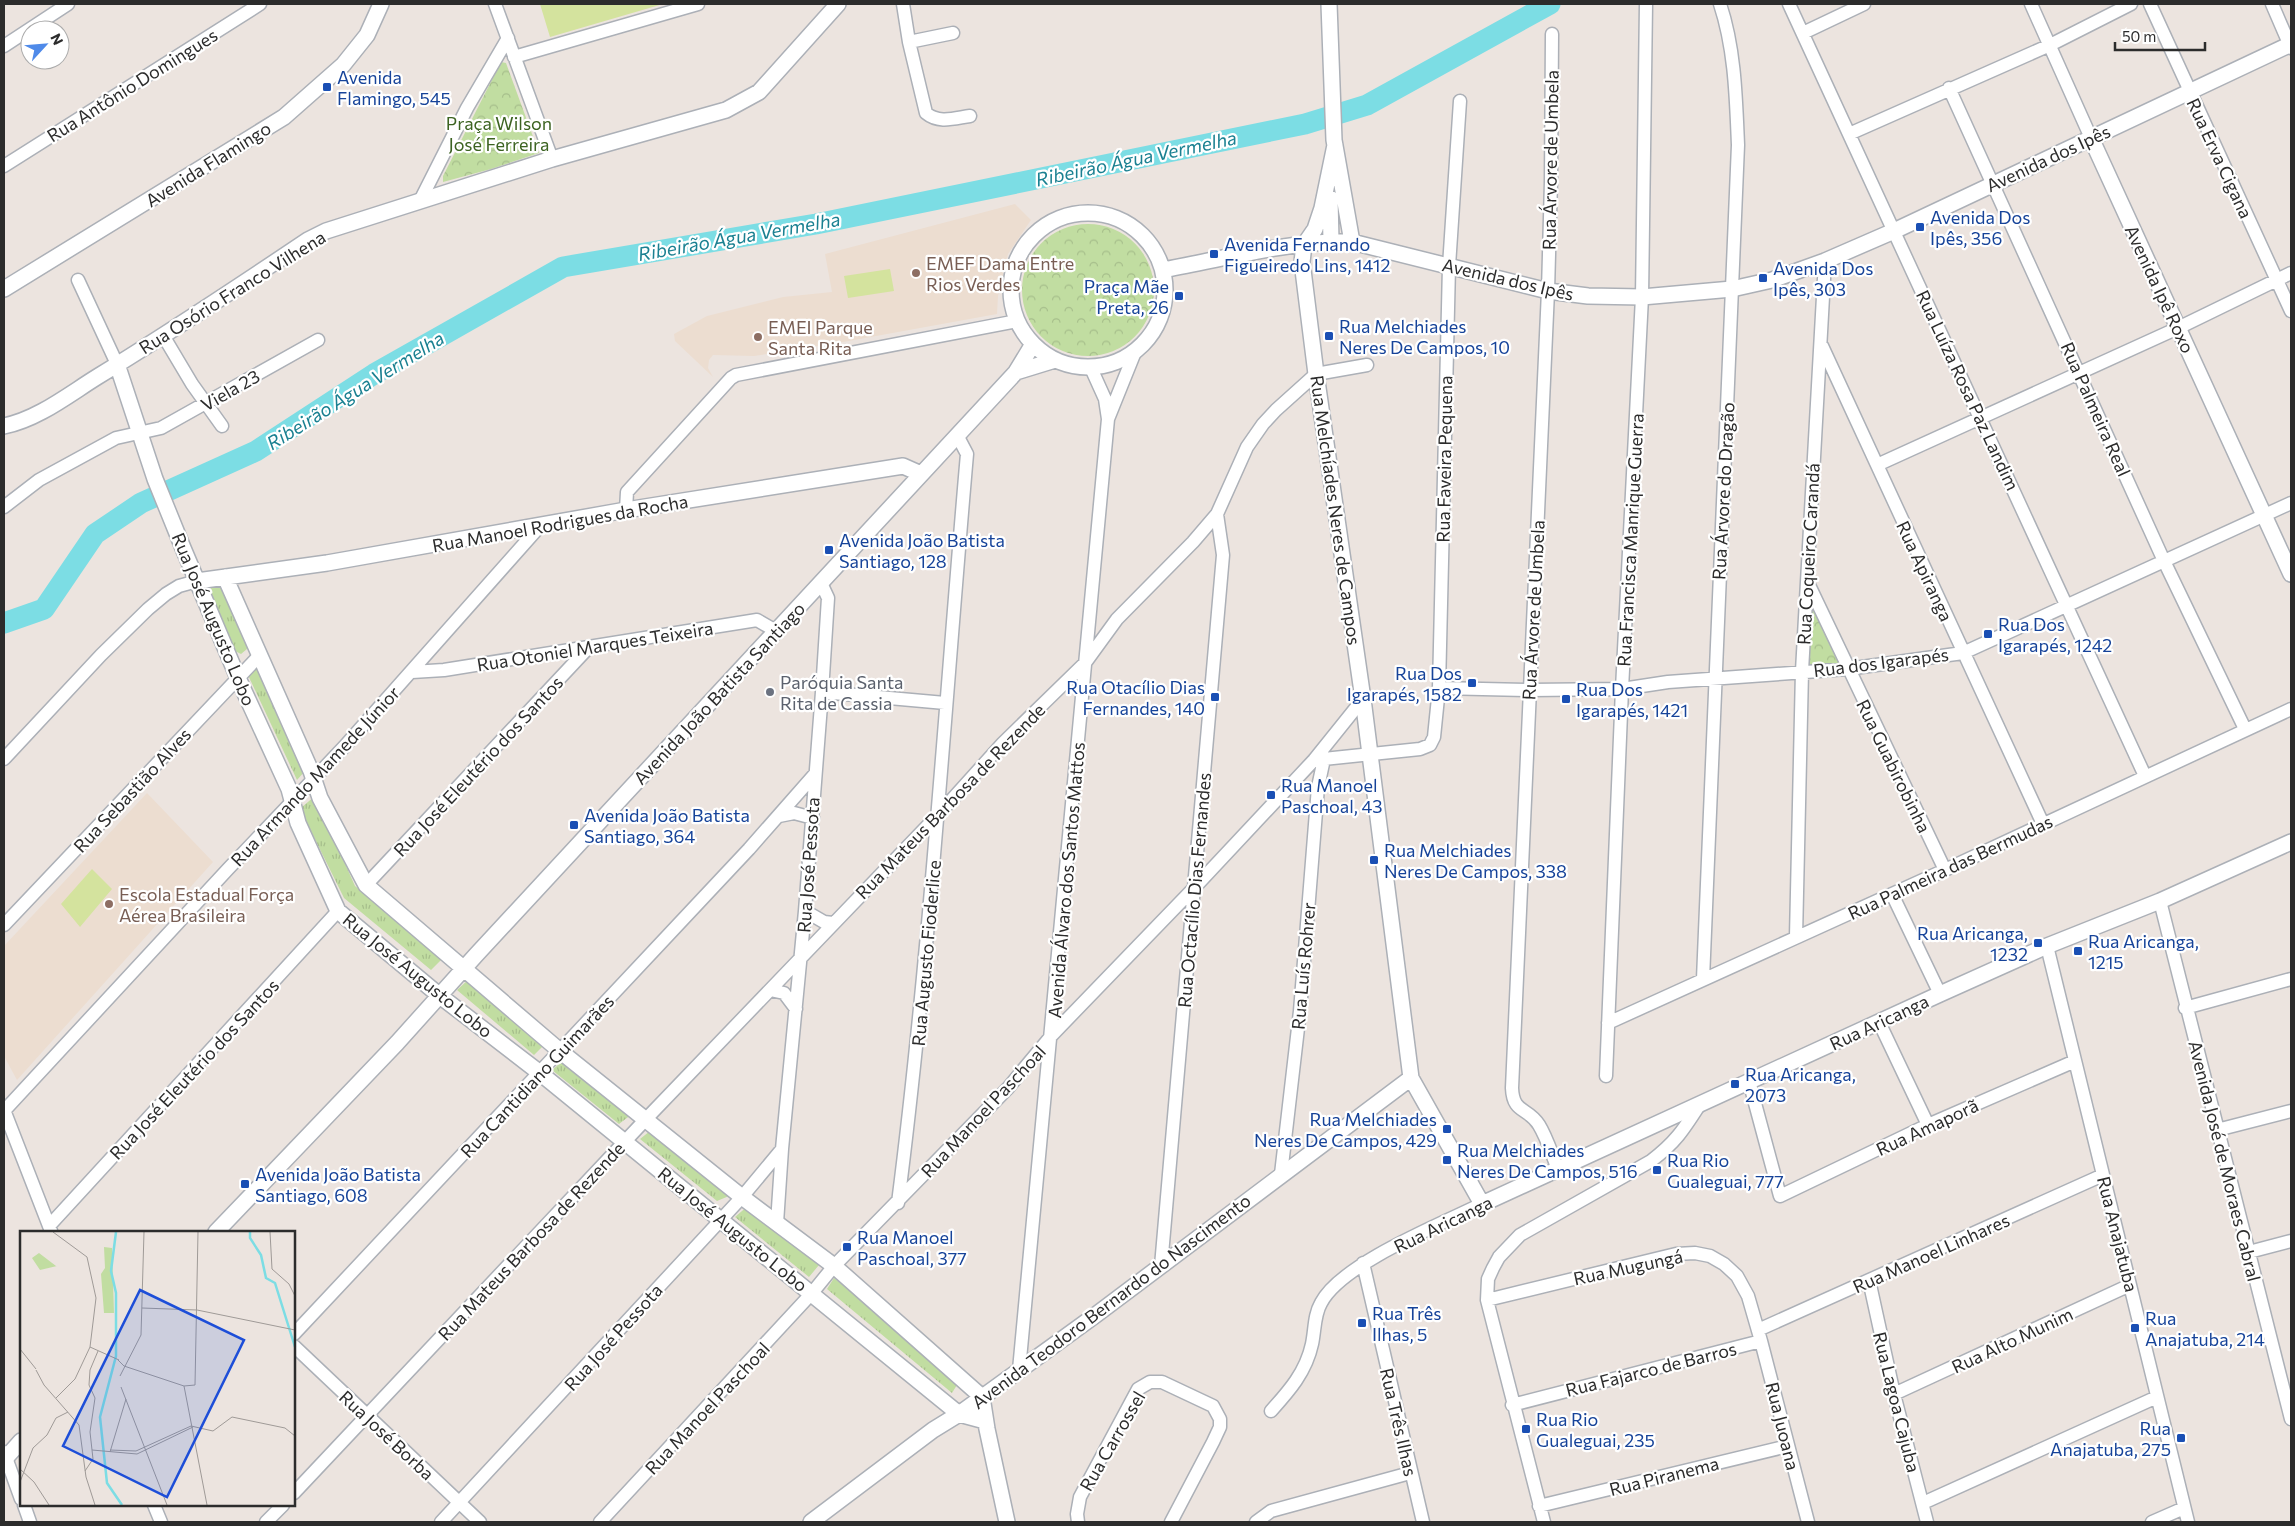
<svg xmlns="http://www.w3.org/2000/svg" width="2295" height="1526" font-family="Commissioner,sans-serif">
<defs>
<pattern id="grass-tufts" width="24" height="20" patternUnits="userSpaceOnUse" patternTransform="scale(1.25)"><rect width="24" height="20" fill="#c1dda1"/><path d="M3 7l-1-3M5 7V3M7 7l1-3M15 17l-1-3M17 17v-4M19 17l1-3" fill="none" stroke="#a6be8b"/></pattern>
<pattern id="park-crowns" width="20" height="18" patternUnits="userSpaceOnUse" patternTransform="scale(1.25)"><rect width="20" height="18" fill="#c1dda1"/><path d="M2 6a3 3 0 1 1 6 0M12 15a3 3 0 1 1 6 0" fill="none" stroke="#a6be8b"/></pattern>
</defs>
<rect width="100%" height="100%" fill="#ece4df"/>
<path fill="#ecddd0" d="M1015,204L1031,220L1008,254L998,296L997,314L843,342L754,356L713,355L709,360L708,368L713,377L675,341L674,334L707,316L783,297L832,292L825,254Z
M147,793L213,862L17,1080L4,1056V946Z"/>
<path fill="url(#grass-tufts)" d="M218,587L225,590L248,644L247,649L241,654L233,650L207,589Z
M253,666L260,668L305,771L297,780L248,675Z
M315,796L355,886L443,958L431,970L344,898L301,811L302,807Z
M468,980L545,1044L534,1055L457,990Z
M565,1059L632,1114L619,1124L552,1070Z
M655,1127L727,1188L729,1196L717,1201L640,1139Z
M749,1205L819,1265L809,1277L735,1217Z
M834,1278L960,1380L952,1393L827,1289Z"/>
<path fill="url(#park-crowns)" d="M501,62L506,63L539,153L491,169L443,182V176Z
M1022 290a66 66 0 1 1 132 0a66 66 0 1 1-132 0Z
M1807,571L1849,662L1802,666Z"/>
<path fill="#d4e39e" d="M540,4H663L550,37Z
M890,269L894,291L848,298L844,276Z
M92,869L112,889L80,927L61,904Z"/>
<g fill="none" stroke-linecap="round" stroke-linejoin="round">
<path stroke="#7cdde4" stroke-width="21" d="M4,623L44,609L95,534L141,503L256,451L374,374L563,267L816,224L1305,124L1367,105L1550,4"/>
<g stroke="#acb0b7" stroke-width="15">
<path id="minor" d="M495,4L552,159
M903,4L909,42L926,113C939,124 955,118 970,116
M1789,4L2145,776
M2031,4L2091,138
M2150,4L2291,311
M2272,4L2291,48
M1803,33L1864,4
M1552,34L1551,181L1548,291L1512,1088C1513,1114 1528,1107 1539,1125C1547,1138 1552,1155 1558,1169
M909,42L953,33
M4,46L68,4
M514,57L698,4
M1949,88L2164,561L2245,729
M1849,134L2050,45L2131,4
M4,166L260,4
M421,199L467,108L508,38
M78,280L117,364
M164,337L192,384L222,426
M1822,346L2043,824
M1091,368L1105,399L1108,419
M1877,465L2178,328L2291,273
M4,507L39,480L116,438L161,428L318,340
M626,510L627,492L731,378L736,375L1017,321
M1808,583L1945,870
M412,672L444,670L757,620L776,631
M1439,688L1530,690L1622,689L1668,682L1847,669L1963,653L2291,503
M822,692L945,703
M4,759L101,655L148,609L166,594L179,586L197,581
M1314,760L1420,749L1430,745L1434,737L1439,688L1449,266L1460,101
M779,816L794,813L813,818
M366,885L589,647
M1892,894L1940,994
M2160,901L2291,1419
M805,911L824,922L833,923
M4,925L260,655
M1796,937L1802,671L1825,261
M2047,946L2188,1522
M1703,979L1738,145C1736,98 1735,49 1720,4
M770,990L784,993L796,1009
M2185,1008L2291,979
M1879,1022L1928,1125
M1608,1023L1945,870L2291,709
M1606,1076L1622,689L1642,297L1646,4
M1749,1081L1780,1196L1928,1125L2075,1061
M4,1110L51,1231
M4,1111L228,869L344,747L540,526
M2217,1130L2291,1111
M1281,1174L1300,1011L1318,787L1324,759
M898,1203C930,954 945,704 967,454L957,435
M777,1223L782,1149L805,911L822,692L828,598L821,583
M49,1226L338,911
M2249,1252L2291,1241
M1363,1263L1423,1522
M1161,1266L1223,555L1217,514
M1869,1280L1894,1394L1927,1522
M1487,1300L1676,1254L1695,1253L1710,1256L1724,1264L1737,1276L1748,1296L1761,1341L1808,1522
M1758,1330L2103,1175
M294,1334L749,849L815,774
M294,1346L480,1522
M1019,1370L1108,419L1135,352
M1894,1394L2130,1285
M1512,1405L1761,1341
M1271,1411C1289,1391 1306,1372 1312,1344C1315,1330 1314,1315 1321,1303C1341,1264 1441,1224 1482,1204
M4,1452L21,1499
M294,1493L646,1119L938,815L1003,743L1085,663L1117,619L1193,542L1217,514L1247,447L1263,424L1276,410L1316,374L1367,365
M1923,1503L2157,1397
M24,1505L30,1522
M154,1505L161,1522
M1539,1506L1788,1446
M266,1522L283,1505
M441,1522L742,1197L782,1149
M600,1522L812,1293L834,1266L1008,1088L1052,1035L1195,887L1314,760L1363,699
M1078,1522L1077,1514L1080,1497L1138,1389L1150,1382H1162L1213,1406L1220,1419V1427L1213,1442L1171,1522
M1256,1522L1271,1511L1410,1473
M1544,1522L1487,1300L1488,1279L1493,1268L1499,1257L1520,1235L1651,1161C1676,1142 1684,1129 1700,1104
M2152,1522L2184,1508"/>
</g>
<g stroke="#acb0b7" stroke-width="18">
<path id="tertiary" d="M1329,4L1334,140L1352,242
M2091,138L2291,574
M1335,145L1322,208L1315,229L1304,245L1302,262L1316,374L1363,699L1411,1078L1482,1204L1940,994L2047,946L2160,901L2291,842
M1330,198L1331,241
M1011 290a77 77 0 1 1 154 0a77 77 0 1 1-154 0Z
M1163,270C1222,259 1293,240 1352,242L1548,291L1588,296L1642,297L1732,289L1772,280L1825,261L1894,231L2291,44
M4,289L284,117L343,65L367,35L381,4
M117,364L155,479L183,548L238,678L289,789L298,823L338,911L440,996L540,1073L959,1414L985,1421
M1016,372L1055,360
M4,426C38,419 68,395 97,377C169,333 238,287 308,240L326,231L552,159L726,110L759,92L838,4
M225,577L311,771L320,798L366,885L560,1051L742,1197L834,1266L982,1397L987,1429L1007,1522
M197,581L327,563L626,510L903,466L921,474
M216,1232L397,1043L476,955L1016,372L1033,344
M4,1460L21,1441
M811,1522L933,1430L959,1414L1097,1314L1411,1078"/>
</g>
<use href="#minor" stroke="#fff" stroke-width="12"/>
<use href="#tertiary" stroke="#fff" stroke-width="15"/>
</g>
<g fill="#1a4fb4" stroke="#fff" stroke-width="2">
<rect x="322" y="82" width="10" height="10" rx="2.5"/>
<rect x="1915" y="222" width="10" height="10" rx="2.5"/>
<rect x="1209" y="249" width="10" height="10" rx="2.5"/>
<rect x="1758" y="273" width="10" height="10" rx="2.5"/>
<rect x="1174" y="291" width="10" height="10" rx="2.5"/>
<rect x="1324" y="331" width="10" height="10" rx="2.5"/>
<rect x="824" y="545" width="10" height="10" rx="2.5"/>
<rect x="1983" y="629" width="10" height="10" rx="2.5"/>
<rect x="1467" y="678" width="10" height="10" rx="2.5"/>
<rect x="1210" y="692" width="10" height="10" rx="2.5"/>
<rect x="1561" y="694" width="10" height="10" rx="2.5"/>
<rect x="1266" y="790" width="10" height="10" rx="2.5"/>
<rect x="569" y="820" width="10" height="10" rx="2.5"/>
<rect x="1369" y="855" width="10" height="10" rx="2.5"/>
<rect x="2033" y="938" width="10" height="10" rx="2.5"/>
<rect x="2073" y="946" width="10" height="10" rx="2.5"/>
<rect x="1730" y="1079" width="10" height="10" rx="2.5"/>
<rect x="1442" y="1124" width="10" height="10" rx="2.5"/>
<rect x="1442" y="1155" width="10" height="10" rx="2.5"/>
<rect x="1652" y="1165" width="10" height="10" rx="2.5"/>
<rect x="240" y="1179" width="10" height="10" rx="2.5"/>
<rect x="842" y="1242" width="10" height="10" rx="2.5"/>
<rect x="1357" y="1318" width="10" height="10" rx="2.5"/>
<rect x="2130" y="1323" width="10" height="10" rx="2.5"/>
<rect x="1521" y="1424" width="10" height="10" rx="2.5"/>
<rect x="2176" y="1433" width="10" height="10" rx="2.5"/>
</g>
<g fill="#8d6e63" stroke="#fff" stroke-width="2">
<circle cx="916" cy="273" r="5"/>
<circle cx="758" cy="337" r="5"/>
<circle cx="109" cy="904" r="5"/>
</g>
<circle fill="#6b7280" stroke="#fff" stroke-width="2" cx="770" cy="692" r="5"/>
<g text-anchor="middle" dominant-baseline="central" stroke-width="4.5" stroke-linejoin="round" paint-order="stroke">
<g font-size="18" fill="#164399" stroke="#fff" text-anchor="start">
<text x="337" y="77">Avenida<tspan x="337" dy="21">Flamingo, 545</tspan></text>
<text x="1930" y="217">Avenida Dos<tspan x="1930" dy="21">Ipês, 356</tspan></text>
<text x="1224" y="244">Avenida Fernando<tspan x="1224" dy="21">Figueiredo Lins, 1412</tspan></text>
<text x="1773" y="268">Avenida Dos<tspan x="1773" dy="21">Ipês, 303</tspan></text>
<text x="1169" y="286" text-anchor="end">Praça Mãe<tspan x="1169" dy="21">Preta, 26</tspan></text>
<text x="1339" y="326">Rua Melchiades<tspan x="1339" dy="21">Neres De Campos, 10</tspan></text>
<text x="839" y="540">Avenida João Batista<tspan x="839" dy="21">Santiago, 128</tspan></text>
<text x="1998" y="624">Rua Dos<tspan x="1998" dy="21">Igarapés, 1242</tspan></text>
<text x="1462" y="673" text-anchor="end">Rua Dos<tspan x="1462" dy="21">Igarapés, 1582</tspan></text>
<text x="1205" y="687" text-anchor="end">Rua Otacílio Dias<tspan x="1205" dy="21">Fernandes, 140</tspan></text>
<text x="1576" y="689">Rua Dos<tspan x="1576" dy="21">Igarapés, 1421</tspan></text>
<text x="1281" y="785">Rua Manoel<tspan x="1281" dy="21">Paschoal, 43</tspan></text>
<text x="584" y="815">Avenida João Batista<tspan x="584" dy="21">Santiago, 364</tspan></text>
<text x="1384" y="850">Rua Melchiades<tspan x="1384" dy="21">Neres De Campos, 338</tspan></text>
<text x="2028" y="933" text-anchor="end">Rua Aricanga,<tspan x="2028" dy="21">1232</tspan></text>
<text x="2088" y="941">Rua Aricanga,<tspan x="2088" dy="21">1215</tspan></text>
<text x="1745" y="1074">Rua Aricanga,<tspan x="1745" dy="21">2073</tspan></text>
<text x="1437" y="1119" text-anchor="end">Rua Melchiades<tspan x="1437" dy="21">Neres De Campos, 429</tspan></text>
<text x="1457" y="1150">Rua Melchiades<tspan x="1457" dy="21">Neres De Campos, 516</tspan></text>
<text x="1667" y="1160">Rua Rio<tspan x="1667" dy="21">Gualeguai, 777</tspan></text>
<text x="255" y="1174">Avenida João Batista<tspan x="255" dy="21">Santiago, 608</tspan></text>
<text x="857" y="1237">Rua Manoel<tspan x="857" dy="21">Paschoal, 377</tspan></text>
<text x="1372" y="1313">Rua Três<tspan x="1372" dy="21">Ilhas, 5</tspan></text>
<text x="2145" y="1318">Rua<tspan x="2145" dy="21">Anajatuba, 214</tspan></text>
<text x="1536" y="1419">Rua Rio<tspan x="1536" dy="21">Gualeguai, 235</tspan></text>
<text x="2171" y="1428" text-anchor="end">Rua<tspan x="2171" dy="21">Anajatuba, 275</tspan></text>
</g>
<g font-size="18" fill="#2c2c2c" stroke="#fff">
<text transform="translate(132 85) rotate(-32)">Rua Antônio Domingues</text>
<text transform="translate(2048 158) rotate(-25)">Avenida dos Ipês</text>
<text transform="translate(2220 158) rotate(65)">Rua Erva Cigana</text>
<text transform="translate(1550 160) rotate(-89)">Rua Árvore de Umbela</text>
<text transform="translate(208 164) rotate(-32)">Avenida Flamingo</text>
<text transform="translate(1508 279) rotate(13)">Avenida dos Ipês</text>
<text transform="translate(2160 289) rotate(65)">Avenida Ipê Roxo</text>
<text transform="translate(232 292) rotate(-32)">Rua Osório Franco Vilhena</text>
<text transform="translate(230 390) rotate(-30)">Viela 23</text>
<text transform="translate(1968 390) rotate(65)">Rua Luíza Rosa Paz Landim</text>
<text transform="translate(2096 409) rotate(66)">Rua Palmeira Real</text>
<text transform="translate(1444 459) rotate(-89)">Rua Faveira Pequena</text>
<text transform="translate(1723 491) rotate(-87)">Rua Árvore do Dragão</text>
<text transform="translate(1336 510) rotate(82)">Rua Melchíades Neres de Campos</text>
<text transform="translate(560 523) rotate(-10)">Rua Manoel Rodrigues da Rocha</text>
<text transform="translate(1630 540) rotate(-87)">Rua Francisca Manrique Guerra</text>
<text transform="translate(1808 554) rotate(-87)">Rua Coqueiro Carandá</text>
<text transform="translate(1925 571) rotate(65)">Rua Apiranga</text>
<text transform="translate(1533 610) rotate(-87)">Rua Árvore de Umbela</text>
<text transform="translate(214 619) rotate(67)">Rua José Augusto Lobo</text>
<text transform="translate(595 646) rotate(-9)">Rua Otoniel Marques Teixeira</text>
<text transform="translate(1881 662) rotate(-7)">Rua dos Igarapés</text>
<text transform="translate(719 693) rotate(-47)">Avenida João Batista Santiago</text>
<text transform="translate(478 766) rotate(-47)">Rua José Eleutério dos Santos</text>
<text transform="translate(1894 766) rotate(64)">Rua Guabirobinha</text>
<text transform="translate(315 776) rotate(-47)">Rua Armando Mamede Júnior</text>
<text transform="translate(132 790) rotate(-47)">Rua Sebastião Alves</text>
<text transform="translate(950 801) rotate(-46)">Rua Mateus Barbosa de Rezende</text>
<text transform="translate(808 865) rotate(-86)">Rua José Pessota</text>
<text transform="translate(1950 867) rotate(-25)">Rua Palmeira das Bermudas</text>
<text transform="translate(1066 880) rotate(-85)">Avenida Álvaro dos Santos Mattos</text>
<text transform="translate(1194 890) rotate(-85)">Rua Octacílio Dias Fernandes</text>
<text transform="translate(926 953) rotate(-85)">Rua Augusto Fioderlice</text>
<text transform="translate(1303 966) rotate(-85)">Rua Luís Rohrer</text>
<text transform="translate(418 975) rotate(39)">Rua José Augusto Lobo</text>
<text transform="translate(1879 1022) rotate(-25)">Rua Aricanga</text>
<text transform="translate(194 1069) rotate(-47)">Rua José Eleutério dos Santos</text>
<text transform="translate(537 1076) rotate(-47)">Rua Cantidiano Guimarães</text>
<text transform="translate(983 1111) rotate(-47)">Rua Manoel Paschoal</text>
<text transform="translate(1927 1127) rotate(-25)">Rua Amaporã</text>
<text transform="translate(2225 1161) rotate(76)">Avenida José de Moraes Cabral</text>
<text transform="translate(1443 1224) rotate(-26)">Rua Aricanga</text>
<text transform="translate(733 1229) rotate(39)">Rua José Augusto Lobo</text>
<text transform="translate(2118 1234) rotate(76)">Rua Anajatuba</text>
<text transform="translate(531 1241) rotate(-47)">Rua Mateus Barbosa de Rezende</text>
<text transform="translate(1931 1253) rotate(-24)">Rua Manoel Linhares</text>
<text transform="translate(1628 1267) rotate(-12)">Rua Mugungá</text>
<text transform="translate(1111 1301) rotate(-37)">Avenida Teodoro Bernardo do Nascimento</text>
<text transform="translate(613 1337) rotate(-48)">Rua José Pessota</text>
<text transform="translate(2012 1340) rotate(-25)">Rua Alto Munim</text>
<text transform="translate(1651 1369) rotate(-14)">Rua Fajarco de Barros</text>
<text transform="translate(1897 1402) rotate(76)">Rua Lagoa Cajuba</text>
<text transform="translate(707 1408) rotate(-47)">Rua Manoel Paschoal</text>
<text transform="translate(1399 1422) rotate(77)">Rua Três Ilhas</text>
<text transform="translate(1783 1426) rotate(76)">Rua Juoana</text>
<text transform="translate(387 1435) rotate(43)">Rua José Borba</text>
<text transform="translate(1112 1441) rotate(-60)">Rua Carrossel</text>
<text transform="translate(1664 1476) rotate(-14)">Rua Piranema</text>
</g>
<g font-size="18" fill="#3c6321" stroke="#fff">
<text x="499" y="123">Praça Wilson<tspan x="499" dy="21">José Ferreira</tspan></text>
</g>
<g font-size="18" fill="#785e54" stroke="#fff" text-anchor="start">
<text x="926" y="263">EMEF Dama Entre<tspan x="926" dy="21">Rios Verdes</tspan></text>
<text x="768" y="327">EMEI Parque<tspan x="768" dy="21">Santa Rita</tspan></text>
<text x="119" y="894">Escola Estadual Força<tspan x="119" dy="21">Aérea Brasileira</tspan></text>
</g>
<g font-size="18" fill="#5b616d" stroke="#fff" text-anchor="start">
<text x="780" y="682">Paróquia Santa<tspan x="780" dy="21">Rita de Cassia</tspan></text>
</g>
<g font-size="19" font-style="italic" fill="#1a8091" stroke="#fff">
<text transform="translate(1136 158) rotate(-12)">Ribeirão Água Vermelha</text>
<text transform="translate(739 236) rotate(-10)">Ribeirão Água Vermelha</text>
<text transform="translate(355 390) rotate(-32)">Ribeirão Água Vermelha</text>
</g>
</g>
<g transform="translate(20 1231)">
<rect width="275" height="275" fill="#ece4df"/>
<path d="M84,16L92,17L94,82H84L81,43L85,37ZM19,22L36,35H37L20,39L12,27Z" fill="#c1dda1"/>
<path fill="none" stroke="#7cdde4" stroke-width="2.5" d="M96,1L91,40L96,62V125L80,186L87,252L102,274M230,1V7L241,24L246,47L255,52L275,116"/>
<path fill="none" stroke="#9f9a97" stroke-width="1" d="M33,1L67,26L76,67L70,116L55,148L36,167M250,1L252,38L269,53L275,65M122,77L177,79L275,99M70,116L99,129M0,118L16,138M98,129L104,135L164,155L175,154L178,1M16,139L24,154L59,194L66,246L75,274M100,145L121,104L124,1M164,155L187,274M101,156L147,274M72,219L117,223L173,196M90,219L116,220L171,195L193,200L212,186L265,197L275,205M90,221L106,168M0,238L14,251L29,274M65,240L73,228L70,201L75,167L69,154L70,139L78,120M0,251L13,217L27,204L36,187L48,181"/>
<path fill="#1d4ed8" fill-opacity="0.15" stroke="#1d4ed8" stroke-width="2.5" d="M120,59L224,109L147,266L43,215Z"/>
<rect width="275" height="275" fill="none" stroke="#2c2c2c" stroke-width="2.5"/>
</g>
<rect width="2295" height="1526" fill="none" stroke="#2c2c2c" stroke-width="10"/>
<g transform="translate(45 45) rotate(64)"><circle r="24" fill="#ffffff" stroke="#ababab"/>
<path d="M0-4L9 19L0 12L-9 19Z" fill="#4f8ae9"/>
<text y="-8" font-size="14" font-weight="bold" text-anchor="middle" fill="#2c2c2c">N</text>
</g>
<path d="M2115 42v8h90v-8" fill="none" stroke="#2c2c2c" stroke-width="2.5"/>
<text x="2122" y="42" font-size="15" fill="#2c2c2c" stroke="#ffffff" stroke-width="4" paint-order="stroke">50 m</text>
</svg>
